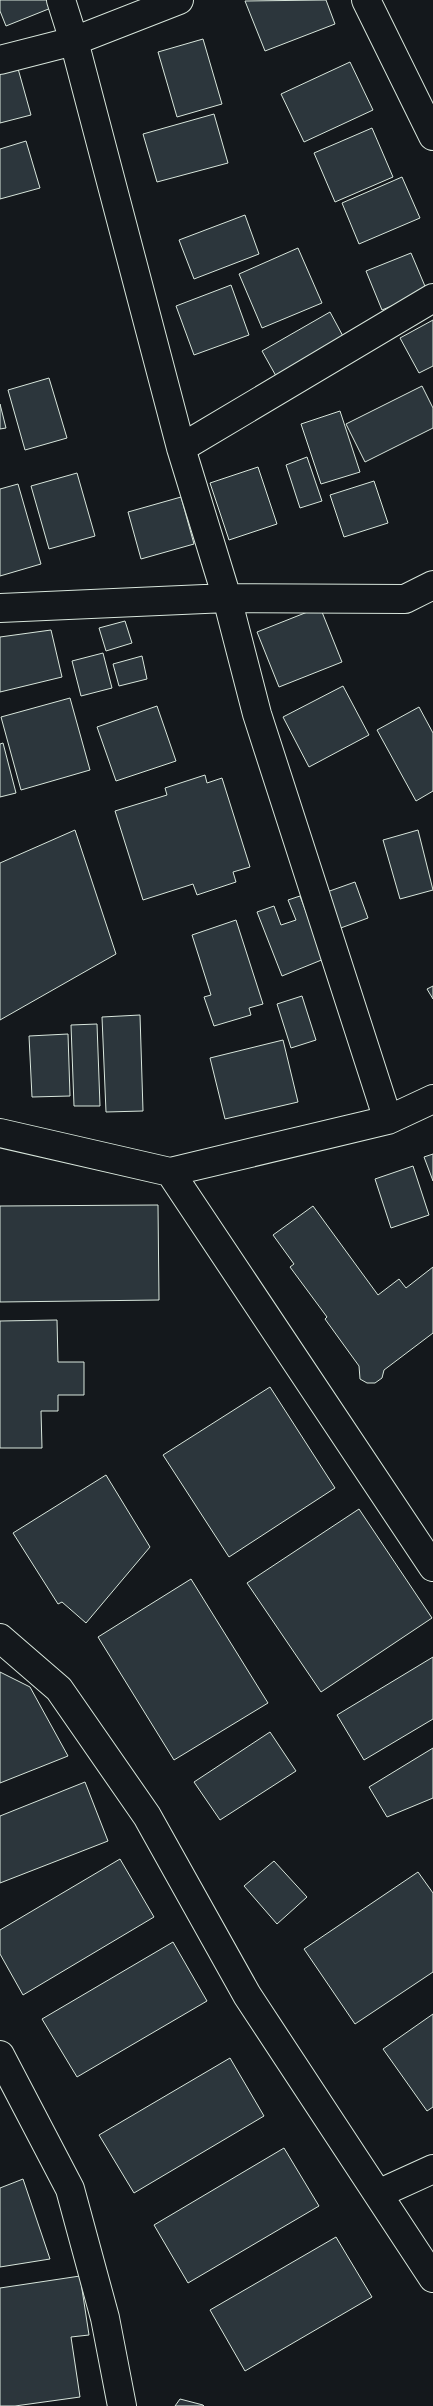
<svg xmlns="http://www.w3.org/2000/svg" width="433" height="2406" font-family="'Roboto Condensed',sans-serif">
<rect width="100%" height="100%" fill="#14181c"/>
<path fill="#2c363c" stroke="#d8e6dc" d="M0,0H48L51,8L6,26L0,11Z
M326,0L335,24L265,51L245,1Z
M203,39L222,104L177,117L158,52Z
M350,62L373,110L304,142L281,94Z
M17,65L31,115L0,123V70Z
M214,114L228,163L157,182L143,134Z
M372,128L393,177L335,202L314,153Z
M26,141L40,188L0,199V149Z
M402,177L420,218L359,244L342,203Z
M245,215L259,254L194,279L179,240Z
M298,248L322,303L262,328L239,274Z
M411,253L427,291L382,310L366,271Z
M231,285L249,335L194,355L176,306Z
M330,312L344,338L276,376L262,351Z
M433,320V366L419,373L400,338Z
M49,378L67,438L25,450L8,390Z
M422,386L433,408V428L365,462L346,424Z
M0,404L6,428L0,429Z
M340,411L360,472L321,484L301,424Z
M307,457L322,501L300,508L286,465Z
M258,467L277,524L229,540L210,483Z
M77,473L95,536L49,549L31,486Z
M374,481L388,523L344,537L330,495Z
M18,484L41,564L0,576V489Z
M181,497L194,544L141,559L128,512Z
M320,607L342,662L279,687L257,632Z
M125,621L132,643L106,651L99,628Z
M51,630L62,677L0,692V637Z
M103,653L112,688L81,696L72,661Z
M142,656L147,679L119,686L113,664Z
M343,686L369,735L309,767L283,717Z
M70,698L90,770L21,790L1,717Z
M157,706L176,761L116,781L97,727Z
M419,707L433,733V791L416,801L377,730Z
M3,743L16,793L0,797V744Z
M205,775L207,783L222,778L250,867L233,872L236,882L197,895L193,884L143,900L115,811L167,795L165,788Z
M75,830L116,954L0,1020V863Z
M418,830L433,890L400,899L383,840Z
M355,882L368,918L338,929L324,893Z
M300,896L324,959L282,976L257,912L274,906L281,925L296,920L288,900Z
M236,920L263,1004L249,1008L251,1015L214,1026L204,997L211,995L192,935Z
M433,986V999L427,989Z
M302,996L316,1040L291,1048L277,1004Z
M140,1015L143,1111L106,1112L102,1017Z
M97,1024L100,1106H74L71,1025Z
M68,1034L70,1096L32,1097L29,1036Z
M283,1040L298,1102L225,1119L210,1058Z
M433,1154V1181L424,1157Z
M413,1166L429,1215L391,1228L375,1179Z
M158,1205L159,1300L0,1302V1206Z
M313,1206L378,1295L399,1279L406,1288L433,1267V1333L384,1370L382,1378L375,1383H367L360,1379L359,1366L325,1319L327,1317L290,1267L294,1264L273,1235Z
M57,1320L58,1362H84V1395H58V1411H41L42,1448H0V1321Z
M270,1387L335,1488L229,1557L163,1455Z
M106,1475L150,1547L86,1623L62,1602L58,1604L13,1533Z
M359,1509L432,1618L321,1692L247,1583Z
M191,1579L268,1703L174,1760L98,1637Z
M433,1657V1719L364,1760L337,1715Z
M0,1672L30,1687L68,1756L0,1783Z
M270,1732L296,1771L220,1820L194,1782Z
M433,1748V1798L387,1817L369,1787Z
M85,1782L108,1841L0,1883V1816Z
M120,1859L154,1917L23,1995L0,1954V1930Z
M274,1861L307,1897L277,1924L244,1886Z
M418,1872L433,1893V1972L355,2024L304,1949Z
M173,1942L207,2001L77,2077L42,2019Z
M433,2014V2107L427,2111L383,2049Z
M230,2058L264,2116L134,2193L99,2135Z
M284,2148L319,2206L188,2283L154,2225Z
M23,2179L50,2259L0,2267V2188Z
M336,2237L372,2297L245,2371L210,2310Z
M80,2276L89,2335L71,2337L80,2397L15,2406H0V2288Z
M180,2399L203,2405L204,2406H175Z"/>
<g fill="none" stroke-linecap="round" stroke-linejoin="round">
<g stroke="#d8e6dc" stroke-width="30">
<path id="minor" d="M61,0L74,41L181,448L227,598L257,714L388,1120
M366,0L433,136
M0,60L74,41L179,0
M181,448L433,298
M0,608L227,598L405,599L433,585
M0,1133L170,1172L388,1120L433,1099
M170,1172L433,1567
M0,1638L59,1689L147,1816L247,1995L433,2278
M0,2055L70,2189L105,2318L122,2406
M378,2194L433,2169"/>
</g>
<use href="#minor" stroke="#14181c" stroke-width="28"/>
</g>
</svg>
